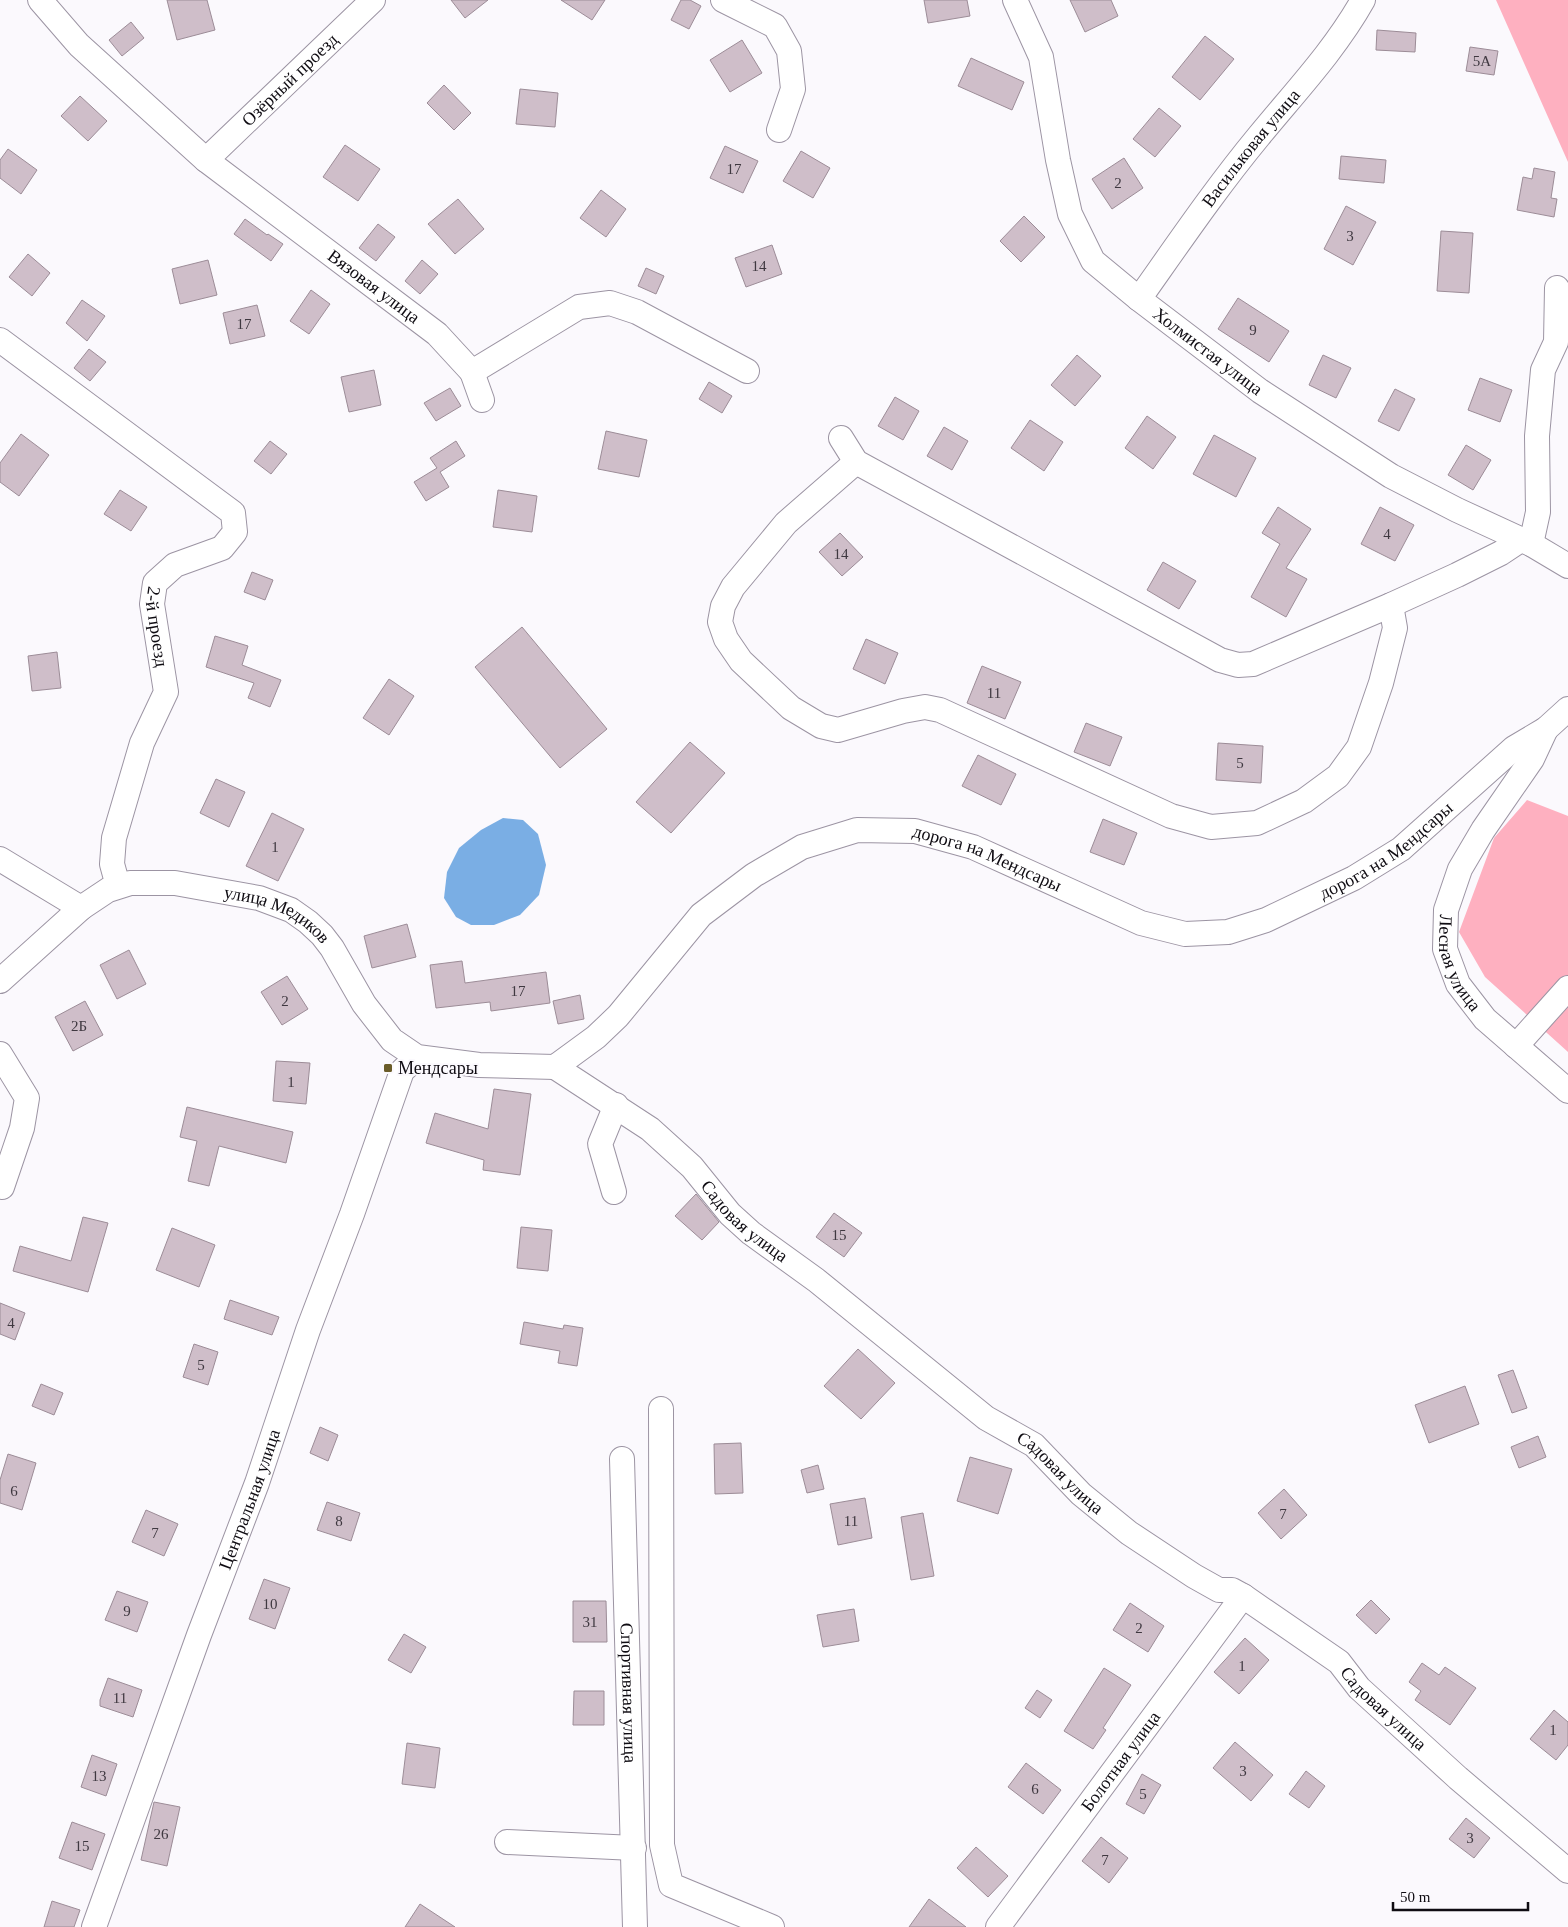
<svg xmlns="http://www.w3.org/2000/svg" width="1568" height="1927" font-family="Georgia,serif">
<rect width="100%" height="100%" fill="#fbf9fd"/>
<path fill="#feb0c0" d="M1496,0H1568V162Z
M1527,800L1568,816V1052L1485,977L1459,932L1494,838Z"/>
<path fill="#7aaee4" d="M503,818L523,820L538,834L546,865L539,895L520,915L494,925H471L456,917L444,898L447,872L459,848L481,830Z"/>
<path fill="#cfbec9" stroke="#9c8c97" d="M167,0H207L215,30L177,40Z
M451,0H488L465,18Z
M561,0H605L592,20Z
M681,0H690L701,6L689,29L671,20Z
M924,0H967L970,16L928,23Z
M1070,0H1111L1118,16L1085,32Z
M131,22L144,38L122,56L109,40Z
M1377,30L1416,33L1415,52L1376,50Z
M1205,36L1234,59L1200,100L1172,77Z
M742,40L762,73L730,92L710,60Z
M1470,47L1498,51L1494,75L1466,71Z
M971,58L1024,82L1012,110L958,86Z
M444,85L471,113L454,130L427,103Z
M520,89L558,93L555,127L516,124Z
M80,96L107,121L88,141L61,116Z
M1159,108L1181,126L1155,157L1133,139Z
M345,145L380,169L358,201L323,177Z
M725,146L758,161L743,193L710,178Z
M8,149L37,170L21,194L0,178V160Z
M801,151L830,168L813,198L783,181Z
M1341,156L1386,160L1384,183L1339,179Z
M1124,158L1143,188L1112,209L1092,179Z
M1534,168L1555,172L1551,198L1557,199L1554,217L1517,210L1523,177L1532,179Z
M601,190L626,209L606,237L580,218Z
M458,199L484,229L455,254L428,224Z
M1346,206L1376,222L1353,265L1324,249Z
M1024,216L1045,237L1021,262L1000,241Z
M245,219L267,235L268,234L283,244L271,261L234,234Z
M378,224L395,237L376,261L359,248Z
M1441,231L1473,233L1469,293L1437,291Z
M772,245L782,274L746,287L735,258Z
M28,254L50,273L32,296L9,277Z
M208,260L217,295L180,304L172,269Z
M422,260L438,274L420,294L405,281Z
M646,268L664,276L656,294L638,286Z
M311,290L330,304L309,334L290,321Z
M1238,298L1289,331L1269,362L1218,329Z
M82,300L105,316L87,341L66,323Z
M257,305L265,336L230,344L223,313Z
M89,349L106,362L90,381L74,368Z
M1077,355L1101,376L1075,406L1051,385Z
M1323,355L1351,368L1336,398L1309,385Z
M374,370L381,405L349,412L341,377Z
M1480,378L1512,390L1500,422L1468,410Z
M709,382L732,396L722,413L699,399Z
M450,388L461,406L436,421L424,403Z
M1395,389L1415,399L1399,431L1378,421Z
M895,397L919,411L903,440L878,426Z
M1147,416L1176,437L1153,469L1125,448Z
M1030,420L1063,442L1044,471L1011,448Z
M944,427L968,441L952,470L927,456Z
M606,431L647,440L639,477L598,469Z
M21,434L49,455L19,496L0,482V463Z
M1214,435L1256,458L1236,497L1193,474Z
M270,441L287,454L271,474L254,461Z
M456,441L465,456L440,472L449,487L426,501L414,482L437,468L430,458Z
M1466,445L1491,460L1473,490L1448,475Z
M120,490L147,507L131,531L104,514Z
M498,490L537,496L532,532L493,527Z
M1278,507L1311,529L1286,568L1307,579L1286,617L1251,597L1280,544L1262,533Z
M1380,507L1414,525L1395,561L1361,544Z
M840,533L863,557L842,576L819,552Z
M1163,562L1196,581L1179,609L1147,590Z
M252,572L273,580L265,600L244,592Z
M522,627L607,729L560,768L475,667Z
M215,636L248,646L242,665L281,680L270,707L248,698L254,683L206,667Z
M866,639L898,653L885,684L853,669Z
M57,652L61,688L32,691L28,656Z
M982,666L1021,682L1005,719L967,703Z
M389,679L414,696L389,735L363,718Z
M1086,723L1122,737L1110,766L1074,752Z
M690,742L725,773L671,833L636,802Z
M1218,743L1263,746L1261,783L1216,780Z
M978,755L1016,774L1001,805L962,786Z
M216,779L245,792L229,827L200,813Z
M272,813L304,829L278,881L246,866Z
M1103,819L1137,833L1124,865L1090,852Z
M407,924L416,957L372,968L364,936Z
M129,950L146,984L117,999L100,965Z
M462,961L465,983L546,972L550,1003L491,1011L490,1002L436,1008L430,965Z
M287,976L308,1009L282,1025L261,992Z
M580,995L584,1019L558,1024L553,1001Z
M85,1001L103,1035L73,1051L55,1017Z
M276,1061L310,1063L306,1104L273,1101Z
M494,1089L531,1094L520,1175L483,1170L484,1160L426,1143L435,1113L488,1129Z
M187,1107L293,1132L286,1163L219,1146L209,1186L188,1181L197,1141L180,1137Z
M696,1194L719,1222L702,1240L675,1216Z
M834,1213L862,1233L844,1257L816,1237Z
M83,1217L108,1223L88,1292L13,1271L20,1246L71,1261Z
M521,1227L552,1230L548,1271L517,1268Z
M172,1228L215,1245L199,1287L156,1270Z
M230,1300L279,1317L272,1335L224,1319Z
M0,1303L25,1313L15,1340L0,1334Z
M524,1322L563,1329L564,1325L583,1328L577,1366L558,1363L560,1351L520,1344Z
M194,1344L218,1352L208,1385L183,1377Z
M858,1349L895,1383L861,1419L824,1386Z
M1513,1370L1527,1408L1512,1413L1498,1375Z
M41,1384L63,1393L54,1415L32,1406Z
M1465,1386L1479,1424L1429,1443L1415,1405Z
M320,1427L338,1435L328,1461L310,1453Z
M1538,1436L1546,1457L1519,1468L1511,1447Z
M741,1443L743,1493L715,1494L714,1444Z
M8,1454L36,1463L22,1510L0,1503V1480Z
M970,1457L1012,1469L998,1514L957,1501Z
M818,1465L824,1489L807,1493L801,1470Z
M1284,1489L1307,1515L1281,1539L1258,1513Z
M865,1498L872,1538L838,1545L830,1504Z
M327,1502L360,1513L351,1541L317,1530Z
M146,1510L178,1524L164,1556L132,1542Z
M923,1513L934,1576L911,1580L901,1517Z
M264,1579L290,1588L275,1629L249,1619Z
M117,1591L148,1602L137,1632L105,1620Z
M1371,1600L1390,1619L1376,1634L1356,1615Z
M573,1601H606L607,1642H573Z
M1130,1603L1164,1626L1148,1652L1113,1630Z
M854,1609L859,1641L823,1647L817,1615Z
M404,1634L426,1647L411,1673L388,1660Z
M1245,1638L1269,1660L1239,1694L1214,1672Z
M1422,1663L1439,1675L1445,1667L1476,1688L1450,1725L1415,1700L1421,1691L1409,1682Z
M1104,1668L1131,1685L1103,1728L1106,1730L1093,1749L1064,1731Z
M108,1678L142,1690L133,1717L100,1706V1700Z
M1037,1690L1052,1700L1040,1718L1025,1708Z
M574,1691H604V1725H573Z
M1554,1710L1568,1722V1745L1556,1760L1530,1739Z
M1235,1742L1273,1775L1251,1801L1213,1768Z
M407,1743L440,1748L435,1788L402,1784Z
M92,1755L117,1764L106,1796L81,1787Z
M1026,1763L1061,1790L1043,1814L1008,1787Z
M1306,1771L1325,1786L1309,1808L1289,1794Z
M1142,1774L1161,1785L1144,1814L1126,1804Z
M154,1802L180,1807L167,1866L141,1860Z
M1466,1818L1490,1838L1474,1858L1449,1839Z
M72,1822L105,1834L92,1870L59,1858Z
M1101,1837L1128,1858L1109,1883L1082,1861Z
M976,1847L1008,1876L988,1897L957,1868Z
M929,1899L966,1927H909Z
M52,1901L80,1910L74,1927H44Z
M420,1904L455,1927H405Z"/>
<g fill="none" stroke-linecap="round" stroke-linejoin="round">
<g stroke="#9c94a3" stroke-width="26">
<g id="minor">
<path id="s1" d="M40,0L79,45L206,160L437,334L472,372L579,307L610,303L637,312L747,371"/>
<path d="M723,0L775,26L789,51L793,89L779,130"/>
<path id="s2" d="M1015,0L1041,57L1058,160L1070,214L1093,261L1139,299L1260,391L1391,476L1457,510L1531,544L1568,566"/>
<path id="s3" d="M206,160L373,0"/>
<path id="s4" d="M1139,299C1178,244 1216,188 1259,136C1295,92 1335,50 1363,0"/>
<path id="s5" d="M0,340L233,513L235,532L222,548L175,565L155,583L152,604L166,692L142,743L114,838L112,864L118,886"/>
<path d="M472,372L482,400"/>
<path d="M841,438L856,462L1220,660L1238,665L1253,664L1391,605L1457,575L1501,553L1522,539"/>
<path d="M856,462L786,523L733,587L723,606L720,622L726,639L741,661L791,708L821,726L838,730L903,711L925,707L940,710L1171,816L1211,827L1257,823L1304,801L1338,776L1359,747L1381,683L1395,628L1391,605"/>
<path d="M1531,544L1538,512L1537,436L1543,370L1556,342L1557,288"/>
<path id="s6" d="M1546,729L1532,759L1483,830L1460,869L1446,910L1445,949L1458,984L1485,1019L1568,1091"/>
<path d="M0,859L81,908"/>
<path id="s7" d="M0,981L81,908L108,890L130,883H175L259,898L291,910L308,922L322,935L332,948L364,1004L392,1040L417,1057L479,1065L555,1067L596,1037L618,1016L701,915L754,875L802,847L857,830L915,831L973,847L1141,923L1185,934L1228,932L1266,920L1354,878L1401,849L1514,748L1546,729L1568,709"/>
<path d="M1516,1046L1568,988"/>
<path d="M0,1054L27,1098L22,1128L2,1187"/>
<path id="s8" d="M555,1067L650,1129L692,1167L730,1214L751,1233L816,1280L986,1418L1034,1445L1081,1494L1129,1533L1194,1576L1219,1590H1232L1243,1596L1339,1662L1359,1688L1458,1778L1568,1871"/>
<path d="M614,1192L600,1144L616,1105"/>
<path d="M661,1409L662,1845L671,1885L772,1927"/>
<path id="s9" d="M622,1459L635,1927"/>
<path d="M507,1842L634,1848"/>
<path id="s10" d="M94,1927L199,1635L257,1483L308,1330L352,1214L402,1071L417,1057"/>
<path id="s11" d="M998,1927L1243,1596"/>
</g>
</g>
<use href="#minor" stroke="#fff" stroke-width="24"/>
</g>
<rect fill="#6a5c29" stroke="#fbf9fd" stroke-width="2" x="383" y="1063" width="10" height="10" rx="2.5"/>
<g text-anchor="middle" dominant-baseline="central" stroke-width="4" stroke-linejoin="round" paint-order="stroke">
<g font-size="15" fill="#3f3840">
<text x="1482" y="61">5А</text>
<text x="734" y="169">17</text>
<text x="1118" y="183">2</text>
<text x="1350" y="236">3</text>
<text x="759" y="266">14</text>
<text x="244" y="324">17</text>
<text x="1253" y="330">9</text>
<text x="1387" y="534">4</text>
<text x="841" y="554">14</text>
<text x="994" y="693">11</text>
<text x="1240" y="763">5</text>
<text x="275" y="847">1</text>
<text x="518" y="991">17</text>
<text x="285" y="1001">2</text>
<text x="79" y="1026">2Б</text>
<text x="291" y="1082">1</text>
<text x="839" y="1235">15</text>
<text x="11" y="1323">4</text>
<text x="201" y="1365">5</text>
<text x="14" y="1491">6</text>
<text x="1283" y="1514">7</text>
<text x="339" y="1521">8</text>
<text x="851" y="1521">11</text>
<text x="155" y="1533">7</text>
<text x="270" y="1604">10</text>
<text x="127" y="1611">9</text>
<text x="590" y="1622">31</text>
<text x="1139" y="1628">2</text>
<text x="1242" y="1666">1</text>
<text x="120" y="1698">11</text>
<text x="1553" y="1730">1</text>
<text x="1243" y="1771">3</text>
<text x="99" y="1776">13</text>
<text x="1035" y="1789">6</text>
<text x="1143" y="1794">5</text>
<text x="161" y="1834">26</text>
<text x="1470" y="1838">3</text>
<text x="82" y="1846">15</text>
<text x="1105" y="1860">7</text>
</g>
<g font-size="18" fill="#0f0c12" stroke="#fbf9fd">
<text stroke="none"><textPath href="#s3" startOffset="116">Озёрный проезд</textPath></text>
<text stroke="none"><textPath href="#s4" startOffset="188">Васильковая улица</textPath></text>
<text stroke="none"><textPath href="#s1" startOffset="441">Вязовая улица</textPath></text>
<text stroke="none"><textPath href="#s2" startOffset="421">Холмистая улица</textPath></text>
<text stroke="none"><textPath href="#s5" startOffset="451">2-й проезд</textPath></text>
<text stroke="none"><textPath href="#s7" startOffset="1626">дорога на Мендсары</textPath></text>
<text stroke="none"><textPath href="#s7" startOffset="1191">дорога на Мендсары</textPath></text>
<text stroke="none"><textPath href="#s7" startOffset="318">улица Медиков</textPath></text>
<text stroke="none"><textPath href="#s6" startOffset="264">Лесная улица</textPath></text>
<text stroke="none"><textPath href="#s8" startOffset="246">Садовая улица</textPath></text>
<text stroke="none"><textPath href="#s8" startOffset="651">Садовая улица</textPath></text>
<text stroke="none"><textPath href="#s10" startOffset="455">Центральная улица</textPath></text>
<text stroke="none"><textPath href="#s9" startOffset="234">Спортивная улица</textPath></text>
<text stroke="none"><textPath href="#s8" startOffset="1056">Садовая улица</textPath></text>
<text stroke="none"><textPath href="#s11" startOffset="206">Болотная улица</textPath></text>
</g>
<g font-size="18" fill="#0f0c12" stroke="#fbf9fd" text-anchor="start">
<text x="398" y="1068">Мендсары</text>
</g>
</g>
<path d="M1393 1902v8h135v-8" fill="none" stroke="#0f0c12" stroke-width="2.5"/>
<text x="1400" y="1902" font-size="15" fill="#0f0c12" stroke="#fbf9fd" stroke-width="4" paint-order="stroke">50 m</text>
</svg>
